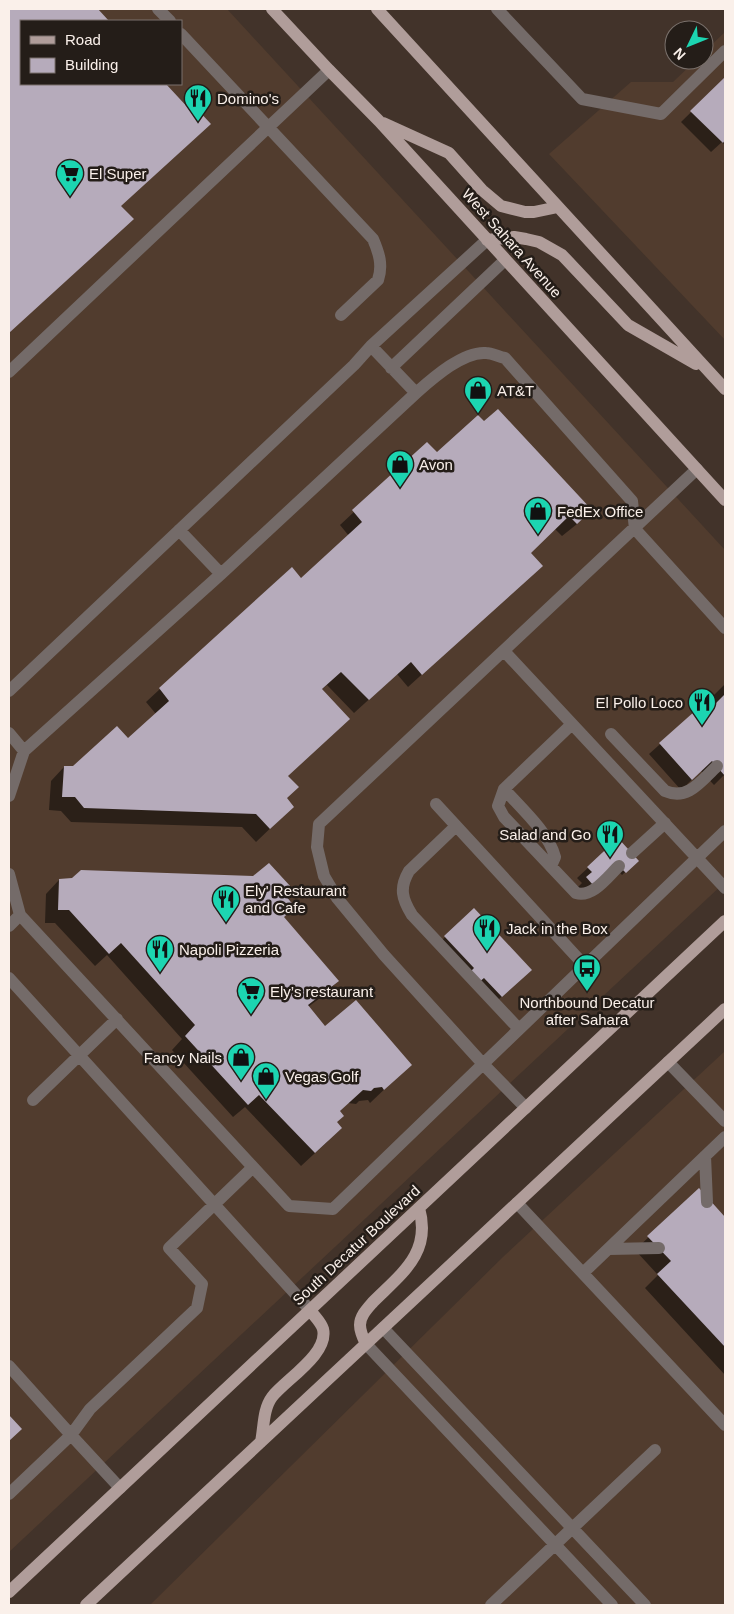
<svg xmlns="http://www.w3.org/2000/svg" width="734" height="1614" font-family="Helvetica,sans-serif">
<rect width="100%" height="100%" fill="#42332a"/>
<path fill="#513c2e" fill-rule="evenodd" d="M9,9H227L725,550V882L9,1552ZM21,21H181V84H21Z
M725,32V340L549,154L631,82H673L696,60H704V52Z
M725,1051V1605H150L504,1256Z"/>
<path fill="#0007" d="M11,9H96L108,21H21V84H165L191,113L120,206L118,232L9,332V11Z
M725,79V145L722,142L711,152L681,122Z
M478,417L577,524L562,536L555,529L529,553L527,579L408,687L397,674L354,713L327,685L321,690L287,776L285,799L279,820L256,842L242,827L71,822L61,811L49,810L51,781L64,767H73L128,739L156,714L146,702L160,689L291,568L301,580L349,536L340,525L427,444L436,454Z
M725,684V774L714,785L701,771L681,790L649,754L704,705L710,711L716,705L711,698Z
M618,840L637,861L622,875L614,866L582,895L576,889L582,883L577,878Z
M59,880L283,895L282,918L338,981L324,995L308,1007L324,1028L410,1065L370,1103L368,1100L359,1101L356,1104L348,1103L339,1112L327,1142L301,1166L245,1107L233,1117L172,1050L182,1039L107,955L95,966L55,923H45L46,894Z
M474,910L530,970L498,1000L442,940Z
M699,1190L725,1218V1375L645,1288L658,1275L635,1250Z"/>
<path fill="#b6abbb" d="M9,9H98L109,21H21V84H166L191,111L196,108L211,124L121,206L134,219L9,333Z
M725,77V140L723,143L690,111Z
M498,409L592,510L577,524L569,516L531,553L543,566L422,675L411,662L369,700L341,672L322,689L350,719L288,776L299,787L287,798L294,807L270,829L256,814L84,808L75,797H62L64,766H73L117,726L128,738L169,701L159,688L292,567L301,578L362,522L352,510L427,442L437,452L478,415L484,421Z
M725,694V776L712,761L692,780L659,743L704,703L710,709Z
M618,838L639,861L626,873L617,864L593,885L586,877L592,872L587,867Z
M269,863L291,887L285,895L295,907L284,917L339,981L308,1005L325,1026L356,1000L412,1065L384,1090L382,1087L374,1088L371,1091L363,1090L340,1111L344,1116L337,1122L342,1128L315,1153L259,1095L248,1105L185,1036L195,1025L121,943L109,954L69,910H58L59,879L72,878L81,870L253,876Z
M474,908L532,970L502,997L484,978L478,983L469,973L474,968L444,936Z
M699,1188L725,1217V1347L657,1274L671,1261L647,1236Z
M9,1415L22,1429L9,1441Z"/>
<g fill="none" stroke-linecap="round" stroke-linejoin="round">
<path stroke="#746b69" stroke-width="12" d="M158,9L170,21
M497,9L582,99L661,114L725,51
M181,34L373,239C379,253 383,265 378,280L341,315
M371,346L416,393C432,379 463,351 486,353C492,353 499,357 505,358L632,501L635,529L725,628
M391,368L505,260
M9,372L329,70
M179,530L221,574
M504,651L725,888
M9,691L354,365L371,346L487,240
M572,724L504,789L498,806L504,817L576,893C593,898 608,876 619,866
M9,733L24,751
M611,734L665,791C688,801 701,781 717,766
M504,789C521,808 549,833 555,857L551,866
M9,796L24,751L221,574L416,393
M436,804L585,966
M456,826L409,871C399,888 402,899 412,915L519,1029
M632,853L665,823
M9,874L20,915L289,1206L333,1209L483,1064L384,955L337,898L324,876L317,847L319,824L697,469
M9,926L20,915
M9,978L310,1310
M668,1062L725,1121
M33,1100L117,1019
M526,1108L483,1064L725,831
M705,1156L707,1202
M517,1203L725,1425
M609,1249L659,1248
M583,1273L725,1137
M383,1328L645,1605
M366,1344L612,1605
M9,1366L71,1435L90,1409L197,1308L202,1284L169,1248L252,1168
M9,1494L71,1435L120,1488
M491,1605L655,1450"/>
<path stroke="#b09d9a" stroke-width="12" d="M272,9L329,70L379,121L725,500
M377,9L725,389
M383,123L449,153L482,190L501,206L525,212H534L558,207
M487,240L514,237L526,239L539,242L562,255L628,325L696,364
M366,1344C363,1338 360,1332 360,1325C360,1316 367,1309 373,1302C401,1274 432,1253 419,1208
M261,1442C264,1427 263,1409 272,1397C285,1380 329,1354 323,1329C321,1322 314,1316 310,1310
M9,1592L725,921
M86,1605L725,1009"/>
</g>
<defs>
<g id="restaurant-pin" transform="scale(1.4375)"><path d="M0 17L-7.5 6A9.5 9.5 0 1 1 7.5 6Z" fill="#1cd5b1" stroke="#241d18"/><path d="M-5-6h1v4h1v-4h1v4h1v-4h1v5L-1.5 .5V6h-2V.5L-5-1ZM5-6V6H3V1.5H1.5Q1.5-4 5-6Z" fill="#111"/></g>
<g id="supermarket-pin" transform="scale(1.4375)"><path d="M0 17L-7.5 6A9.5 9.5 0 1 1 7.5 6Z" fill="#1cd5b1" stroke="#241d18"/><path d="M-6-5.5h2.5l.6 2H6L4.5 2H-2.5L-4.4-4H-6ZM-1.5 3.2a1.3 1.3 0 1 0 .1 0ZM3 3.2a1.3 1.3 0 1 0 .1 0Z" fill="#111"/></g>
<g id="shop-pin" transform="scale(1.4375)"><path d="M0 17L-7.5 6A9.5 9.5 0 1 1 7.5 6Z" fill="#1cd5b1" stroke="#241d18"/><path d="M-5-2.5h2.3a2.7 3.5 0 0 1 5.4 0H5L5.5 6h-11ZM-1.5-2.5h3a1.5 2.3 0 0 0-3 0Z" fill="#111"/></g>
<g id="bus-pin" transform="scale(1.4375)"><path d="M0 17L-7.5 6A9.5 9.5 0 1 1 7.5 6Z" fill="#1cd5b1" stroke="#241d18"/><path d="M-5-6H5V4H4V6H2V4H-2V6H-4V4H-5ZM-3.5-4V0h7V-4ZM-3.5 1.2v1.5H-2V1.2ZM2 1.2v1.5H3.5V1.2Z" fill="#111"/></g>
</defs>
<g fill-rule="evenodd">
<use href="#restaurant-pin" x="198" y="98"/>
<use href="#supermarket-pin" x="70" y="173"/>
<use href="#shop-pin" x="478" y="390"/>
<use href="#shop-pin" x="400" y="464"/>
<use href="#shop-pin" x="538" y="511"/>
<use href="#restaurant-pin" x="702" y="702"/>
<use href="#restaurant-pin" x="610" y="834"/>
<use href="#restaurant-pin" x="226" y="899"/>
<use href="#restaurant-pin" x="487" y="928"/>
<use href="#restaurant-pin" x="160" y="949"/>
<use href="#bus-pin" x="587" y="968"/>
<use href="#supermarket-pin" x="251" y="991"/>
<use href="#shop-pin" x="241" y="1057"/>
<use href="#shop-pin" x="266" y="1076"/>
</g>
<g text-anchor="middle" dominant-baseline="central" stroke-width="5" stroke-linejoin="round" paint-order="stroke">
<g font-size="15" fill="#faf0ea" stroke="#241d18" text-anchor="start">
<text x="217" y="98">Domino's</text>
<text x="89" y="173">El Super</text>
<text x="497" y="390">AT&amp;T</text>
<text x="419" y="464">Avon</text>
<text x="557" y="511">FedEx Office</text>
<text x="683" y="702" text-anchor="end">El Pollo Loco</text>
<text x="591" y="834" text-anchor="end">Salad and Go</text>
<text x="245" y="890">Ely' Restaurant<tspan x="245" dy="17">and Cafe</tspan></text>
<text x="506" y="928">Jack in the Box</text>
<text x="179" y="949">Napoli Pizzeria</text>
<text x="270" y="991">Ely’s restaurant</text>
<text x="587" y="1002" text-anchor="middle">Northbound Decatur<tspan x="587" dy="17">after Sahara</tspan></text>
<text x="222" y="1057" text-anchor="end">Fancy Nails</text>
<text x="285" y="1076">Vegas Golf</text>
</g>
<g font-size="15" fill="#faf0ea" stroke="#241d18">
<text transform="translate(512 243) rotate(48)">West Sahara Avenue</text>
<text transform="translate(356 1245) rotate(-43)">South Decatur Boulevard</text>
</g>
</g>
<rect width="734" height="1614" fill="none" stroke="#faf0ea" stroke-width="20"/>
<rect x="20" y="20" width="162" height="65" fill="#241d18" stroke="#7a716c"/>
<rect x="30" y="36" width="25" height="8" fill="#b09d9a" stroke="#7a716c"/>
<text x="65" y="45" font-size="15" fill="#faf0ea">Road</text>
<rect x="30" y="58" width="25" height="15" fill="#b6abbb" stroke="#7a716c"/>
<text x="65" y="70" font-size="15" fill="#faf0ea">Building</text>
<g transform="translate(689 45) rotate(227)"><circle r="24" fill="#241d18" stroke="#7a716c"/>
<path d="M0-4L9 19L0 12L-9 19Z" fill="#1cd5b1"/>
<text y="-8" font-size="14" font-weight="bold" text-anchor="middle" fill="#faf0ea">N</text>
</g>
</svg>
